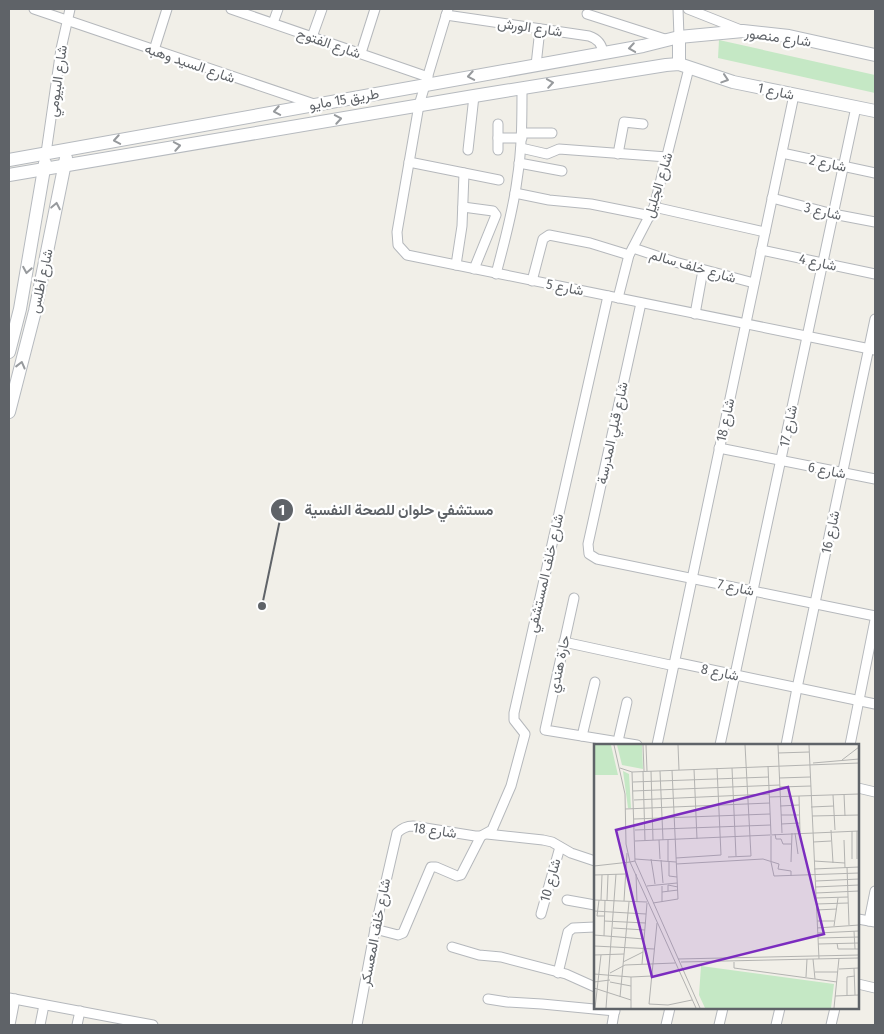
<svg xmlns="http://www.w3.org/2000/svg" width="884" height="1034" viewBox="0 0 884 1034" font-family="'Fira Sans Condensed',Vazirmatn,sans-serif">
<rect width="100%" height="100%" fill="#f1efe8"/>
<path fill="#c5e8c5" d="M719,40L875,75V93L718,58Z"/>
<g fill="none" stroke-linecap="round" stroke-linejoin="round">
<g stroke="#b5b8bc" stroke-width="11">
<g id="street">
<path d="M34,9L314,104"/>
<path d="M231,9L428,77"/>
<path d="M448,9L419,105L397,232L398,245L407,255L875,350"/>
<path d="M678,9L679,37"/>
<path d="M688,9L741,30"/>
<path d="M587,14L668,40"/>
<path d="M446,15L589,36C598,39 602,44 603,53"/>
<path d="M273,23L278,9"/>
<path d="M312,37L322,9"/>
<path d="M154,50L167,9"/>
<path d="M361,53L375,9"/>
<path d="M536,65L540,29"/>
<path d="M498,124V150"/>
<path d="M522,133H552"/>
<path d="M498,138H522"/>
<path d="M521,148L547,154L559,149L667,157"/>
<path d="M468,150L474,96"/>
<path d="M46,153L61,49L70,9"/>
<path d="M782,153L875,173"/>
<path d="M618,154L624,122L643,124"/>
<path d="M409,162L499,180"/>
<path d="M519,163L562,171"/>
<path d="M515,193L549,200L591,204L651,216"/>
<path d="M772,198L833,214L875,222"/>
<path d="M463,207L493,211L496,215L474,269"/>
<path d="M654,207L765,232"/>
<path d="M633,248L675,262L754,283"/>
<path d="M761,250L875,274"/>
<path d="M456,265L462,226L464,173"/>
<path d="M496,274C504,243 513,212 517,180C522,149 522,119 522,88"/>
<path d="M532,281L543,239L549,235L590,243L629,255"/>
<path d="M618,298L629,255L654,207L689,68"/>
<path d="M641,303L588,544L589,554L597,559L875,616"/>
<path d="M695,314L703,270"/>
<path d="M719,448L875,479"/>
<path d="M574,598L545,730L637,745"/>
<path d="M564,642L670,665L679,663L875,704"/>
<path d="M582,736L595,682"/>
<path d="M618,741L627,702"/>
<path d="M657,745L794,95"/>
<path d="M720,745L856,107"/>
<path d="M786,745L797,688L875,319"/>
<path d="M850,745L875,620"/>
<path d="M858,788L875,792"/>
<path d="M487,834L543,840L552,842L571,853L595,861"/>
<path d="M567,900L595,905"/>
<path d="M541,914L560,847"/>
<path d="M858,919L875,922"/>
<path d="M869,921L875,891"/>
<path d="M375,929L398,935L403,933L431,867H436L457,876L461,875L481,836"/>
<path d="M452,947L479,955L501,957L566,974L595,987"/>
<path d="M558,973L568,932L573,928L595,927"/>
<path d="M858,984L875,988"/>
<path d="M9,998L153,1025"/>
<path d="M488,999L507,1002L542,1004L615,1011"/>
<path d="M10,1025L15,999"/>
<path d="M40,1025L44,1005"/>
<path d="M77,1025L80,1011"/>
<path d="M357,1025L375,929L397,833C402,828 406,826 413,826L475,836H481L492,830L511,786L525,734L514,720V713L608,296"/>
<path d="M612,1025L615,1008"/>
<path d="M666,1025L670,1008"/>
<path d="M719,1025L723,1008"/>
<path d="M776,1025L780,1008"/>
<path d="M831,1025L835,1008"/>
</g>
</g>
<g stroke="#b6babf" stroke-width="14">
<g id="secondary">
<path d="M679,37V64"/>
<path d="M9,160L643,46L679,37L743,31L789,36L875,55"/>
<path d="M9,175L474,96L666,65L679,64L733,82L875,111"/>
<path d="M9,352L20,309L45,163"/>
<path d="M9,412L35,311L66,158"/>
</g>
</g>
<use href="#street" stroke="#fff" stroke-width="9"/>
<use href="#secondary" stroke="#fff" stroke-width="12"/>
</g>
<defs><path id="oneway-chevron" d="M-2-3.5L2.5 0L-2 3.5" fill="none" stroke-width="1.6" stroke-linecap="round" stroke-linejoin="round" transform="scale(1.25)"/></defs>
<g stroke="#979a9d">
<use href="#oneway-chevron" transform="translate(632 48) rotate(171)"/>
<use href="#oneway-chevron" transform="translate(471 76) rotate(170)"/>
<use href="#oneway-chevron" transform="translate(725 79) rotate(18)"/>
<use href="#oneway-chevron" transform="translate(550 83) rotate(-9)"/>
<use href="#oneway-chevron" transform="translate(277 111) rotate(170)"/>
<use href="#oneway-chevron" transform="translate(338 119) rotate(-10)"/>
<use href="#oneway-chevron" transform="translate(117 140) rotate(170)"/>
<use href="#oneway-chevron" transform="translate(177 146) rotate(-10)"/>
<use href="#oneway-chevron" transform="translate(56 206) rotate(-79)"/>
<use href="#oneway-chevron" transform="translate(27 270) rotate(100)"/>
<use href="#oneway-chevron" transform="translate(21 365) rotate(-76)"/>
</g>
<g text-anchor="middle" stroke-width="4.5" stroke-linejoin="round" paint-order="stroke">
<g font-size="14" fill="#5f6368" stroke="#fff">
<text transform="translate(530 27) rotate(8)" y="5">شارع الورش</text>
<text transform="translate(778 37) rotate(8)" y="5">شارع منصور</text>
<text transform="translate(329 43) rotate(19)" y="5">شارع الفتوح</text>
<text transform="translate(190 63) rotate(19)" y="5">شارع السيد وهبه</text>
<text transform="translate(57 81) rotate(-82)" y="5">شارع البيومي</text>
<text transform="translate(776 91) rotate(12)" y="5">شارع 1</text>
<text transform="translate(344 99) rotate(-10)" y="5">طريق 15 مايو</text>
<text transform="translate(828 163) rotate(12)" y="5">شارع 2</text>
<text transform="translate(658 185) rotate(-73)" y="5">شارع الجليل</text>
<text transform="translate(823 211) rotate(13)" y="5">شارع 3</text>
<text transform="translate(818 262) rotate(12)" y="5">شارع 4</text>
<text transform="translate(693 266) rotate(16)" y="5">شارع خلف سالم</text>
<text transform="translate(41 281) rotate(-78)" y="5">شارع أطلس</text>
<text transform="translate(565 287) rotate(11)" y="5">شارع 5</text>
<text transform="translate(725 420) rotate(-78)" y="5">شارع 18</text>
<text transform="translate(788 426) rotate(-78)" y="5">شارع 17</text>
<text transform="translate(612 433) rotate(-78)" y="5">شارع قبلي المدرسة</text>
<text transform="translate(827 470) rotate(11)" y="5">شارع 6</text>
<text transform="translate(830 532) rotate(-78)" y="5">شارع 16</text>
<text transform="translate(545 573) rotate(-77)" y="5">شارع خلف المستشفي</text>
<text transform="translate(736 587) rotate(12)" y="5">شارع 7</text>
<text transform="translate(559 664) rotate(-78)" y="5">حارة هندي</text>
<text transform="translate(720 672) rotate(12)" y="5">شارع 8</text>
<text transform="translate(435 830) rotate(8)" y="5">شارع 18</text>
<text transform="translate(550 880) rotate(-74)" y="5">شارع 10</text>
<text transform="translate(375 932) rotate(-79)" y="5">شارع خلف المعسكر</text>
</g>
</g>
<g transform="translate(594 744)">
<rect width="265" height="265" fill="#f1efe8"/>
<path d="M0,1H17L24,31H0ZM23,1H48L49,25L28,21ZM29,27L35,30L37,64H34ZM107,222L240,240L237,264H111L105,251Z" fill="#c5e8c5"/>
<path fill="none" stroke="#b3b3b1" stroke-width="1" d="M49,1L50,27M52,1L53,27M84,1L85,26M184,1L188,89M215,1L225,215M184,9L215,8M248,16L265,3M219,19L265,15M174,22L177,90M26,24L38,28L265,19M138,24L142,112M100,25L103,95M49,27L51,97M57,27L59,96M66,27L69,96M38,28L41,117M185,34L216,33M39,38L175,33M186,43L217,42M39,47L186,41M250,50L251,72M239,51L241,86M205,52L206,88M175,53L265,50M40,56L175,50M186,62L205,61M217,63L240,62M31,65L176,59M187,71H205M218,72L265,71M40,75L176,70M187,80L206,79M41,86L177,81M237,86L239,119M263,87V115M201,89L204,110M181,90L182,95H187L189,100H197M65,96L66,115M250,96L251,124M41,97L265,87M219,98L237,97M134,113L157,112L151,1M82,114L127,111L123,24M41,115L82,118M57,115L61,140M258,115V87M67,116L69,139M74,117V96M177,117V92M220,117L251,119M75,118V132L83,133M177,118L180,132L265,129M197,118L198,89M82,120L169,115L185,120L184,125L197,127V132M0,122L36,118L32,100L31,50L20,1M253,123L255,181M220,125L265,123M42,130L43,158M0,131L31,130M222,137L265,135M53,142L83,139M68,142V158M221,143L265,141M74,147V141L84,143M68,148L84,146M222,149L265,147M222,154L254,153M0,156L53,158M5,156L3,172H10M7,156L8,131M13,156L14,131M30,157L33,109M59,159L84,155L78,26M222,160L254,159M222,166L243,165M0,167L52,170M10,177L52,179M223,177H240M63,179L55,260L74,261L98,256M240,182L244,154M19,184L51,186M223,184L265,181M260,187L261,205M224,189L265,187M0,191L50,195M10,192L11,156M224,194L265,193M243,199L244,205H265M224,200L265,199M0,202L60,205M0,211L30,210M84,215L265,211M219,215L221,235M29,218L49,208M87,218L265,214M140,218V224L243,238M48,220L53,159M260,224L261,251M245,225L265,224M221,228H244M16,229L31,221L81,219M0,230L37,233L58,232M212,233L213,215M0,238L16,236M16,238L37,242M0,244L37,256M253,251V233L261,232M241,252L265,251M26,253L35,158M1,264L7,211M12,264L22,130M37,264V233M102,264L36,118L41,117L106,264M240,264L245,214"/>
<path fill="#7b2cbf" fill-opacity="0.15" stroke="#7b2cbf" stroke-width="2.5" d="M194,43L230,190L58,233L22,86Z"/>
<rect width="265" height="265" fill="none" stroke="#5f6368" stroke-width="2.5"/>
</g>
<path fill="none" stroke="#5f6368" stroke-width="2" d="M262 606L282 510"/>
<g fill="#5f6368" stroke="#fff" stroke-width="2">
<circle cx="262" cy="606" r="5"/>
<circle cx="282" cy="510" r="12"/>
</g>
<g font-size="15" text-anchor="middle" font-weight="bold" fill="#fff">
<text x="282" y="515">1</text>
</g>
<g font-size="15" text-anchor="middle" font-weight="bold" fill="#5f6368" stroke="#fff" stroke-width="4.5" stroke-linejoin="round" paint-order="stroke">
<text x="399" y="515">مستشفي حلوان للصحة النفسية</text>
</g>
<rect width="884" height="1034" fill="none" stroke="#5f6368" stroke-width="20"/>
</svg>
